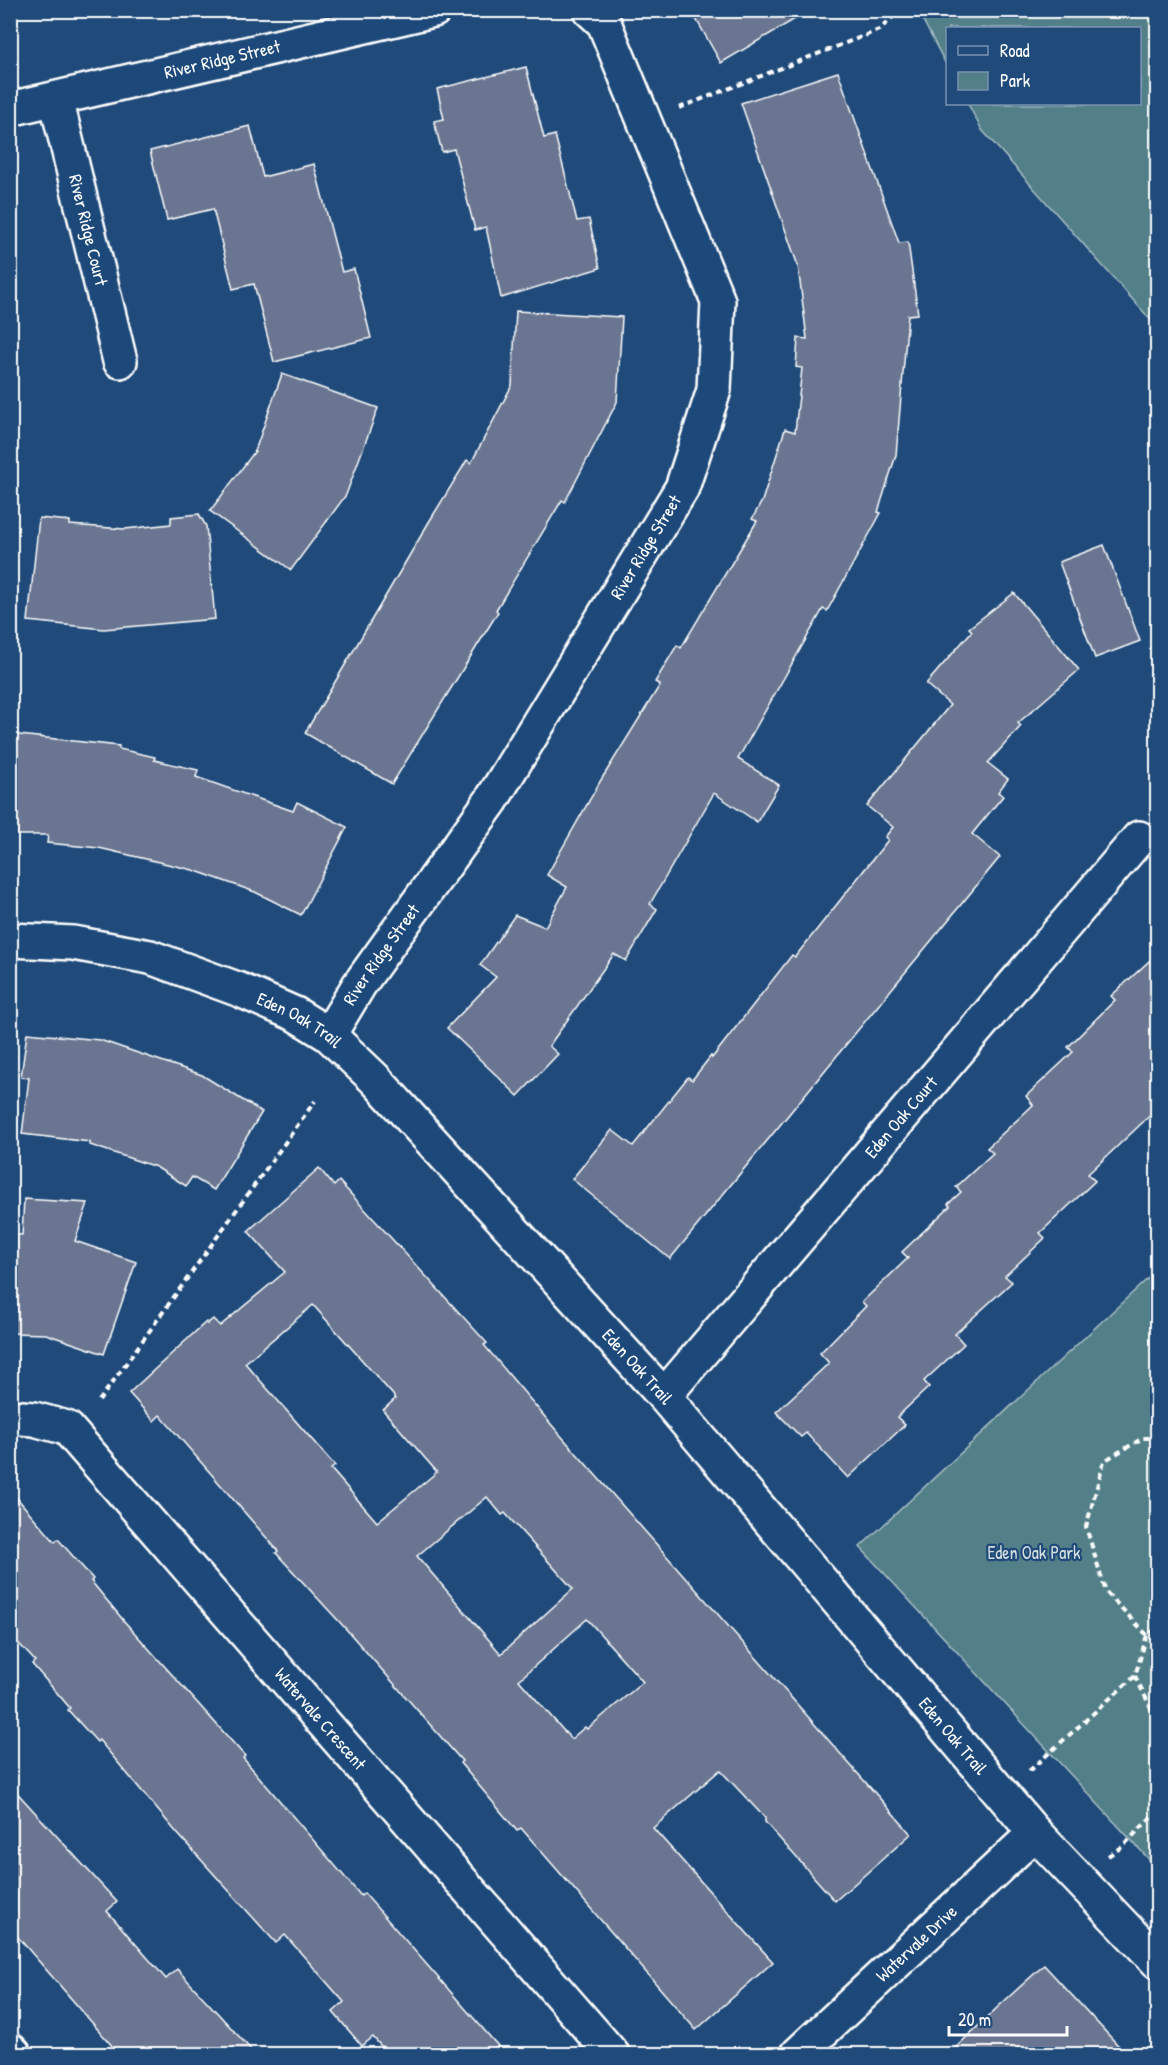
<svg xmlns="http://www.w3.org/2000/svg" width="1168" height="2065" viewBox="0 0 1168 2065" font-family="'Patrick Hand',sans-serif">
<rect width="100%" height="100%" fill="#1f4a7a"/>
<filter id="ink" filterUnits="userSpaceOnUse"><feTurbulence type="fractalNoise" baseFrequency=".0167" numOctaves="2"/><feDisplacementMap in="SourceGraphic" scale="12" xChannelSelector="R" yChannelSelector="G"/><feConvolveMatrix kernelMatrix="1 2 1 2 8 2 1 2 1" color-interpolation-filters="sRGB"/></filter>
<g filter="url(#ink)">
<g fill="#527f88" stroke="#a8bfc4" stroke-width="1.5">
<path d="M918,11H1157V327L982,130L968,104H1140V28H948L947,66Z"/>
<path d="M1157,1270V1868L860,1547Z"/>
</g>
<g fill="#6b7691" stroke="#fff" stroke-width="1.5" fill-rule="evenodd">
<path d="M691,10H810L721,63Z"/>
<path d="M526,67L544,138L555,135L577,221L589,219L600,268L501,298L486,227L475,230L454,149L442,152L434,121L444,119L437,89Z"/>
<path d="M838,72L899,243L908,242L918,314L908,315L896,455L878,512L881,513L827,611L823,609L738,759L779,785L757,822L714,793L650,904L657,909L626,961L614,954L549,1046L558,1054L518,1096L447,1028L496,977L480,965L515,915L545,927L567,887L547,875L601,780L660,685L655,682L677,645L681,648L757,521L752,519L762,501L785,429L795,432L802,368L796,367L798,338L807,339L798,266L741,103Z"/>
<path d="M250,126L263,177L314,164L342,272L354,269L371,338L274,362L254,284L233,289L213,209L167,220L150,151Z"/>
<path d="M516,311L622,317L617,402L565,502L562,500L496,610L498,612L392,784L305,733L429,522L467,460L471,463L512,385Z"/>
<path d="M282,374L378,408L346,495L291,570L210,511L255,451Z"/>
<path d="M199,514L206,526L215,619L104,629L28,621L39,518L70,521V525L125,529L171,524V517Z"/>
<path d="M1104,545L1140,641L1095,658L1059,562Z"/>
<path d="M1014,593L1079,670L1018,723L1021,726L988,763L1008,779L998,792L1003,796L972,834L1000,857L670,1259L572,1179L612,1130L633,1146L688,1077L692,1080L711,1056L712,1058L792,955L795,957L888,840L885,837L893,827L867,806L950,705L926,684L972,631L969,628Z"/>
<path d="M10,734L119,746V749L155,757L154,760L198,770L196,777L293,811L297,802L347,827L301,915L255,892L193,870L99,848L47,843L48,835H10Z"/>
<path d="M1158,953V1108L1088,1174L1095,1181L1040,1233L1045,1238L1005,1276L1012,1282L955,1334L964,1344L924,1381L929,1387L897,1417L905,1425L848,1478L806,1433L801,1437L776,1412L829,1363L820,1353L866,1306L862,1302L908,1258L902,1252L950,1206L948,1204L961,1192L956,1187L993,1153L987,1148L1033,1105L1026,1096L1073,1052L1068,1047L1115,1000L1111,996Z"/>
<path d="M27,1033L100,1040L202,1075L262,1112L214,1190L192,1177L186,1186L156,1167L90,1145V1142L22,1134L29,1078L21,1077Z"/>
<path d="M319,1168L334,1186L339,1181L487,1343L484,1345L556,1430L911,1834L835,1901L765,1822V1818L720,1770L653,1828L773,1962L696,2030L521,1828L517,1831L460,1763L462,1761L346,1629L276,1553L278,1551L160,1415L154,1421L129,1393L206,1322L207,1324L213,1319L220,1326L285,1272L248,1231ZM313,1305L393,1395L395,1399L383,1410L437,1472L377,1522L331,1469L335,1466L245,1363ZM487,1497L502,1515L505,1513L573,1589L501,1654L417,1556ZM587,1619L643,1682L587,1729L585,1727L571,1739L519,1680Z"/>
<path d="M24,1199L88,1203L75,1241L136,1262L104,1354L46,1334L10,1333V1234L22,1235Z"/>
<path d="M10,1490L55,1542L58,1539L93,1579L91,1581L124,1621L245,1756L243,1758L361,1896L364,1893L506,2055H389L373,2037L362,2046L333,2012L344,2002L285,1935L276,1943L177,1833L99,1740L97,1742L68,1710L70,1708L32,1664L35,1661L10,1634Z"/>
<path d="M10,1785L117,1902L107,1911L166,1979L177,1969L256,2055H120L10,1928Z"/>
<path d="M1044,1965L1127,2055H948L1000,2005Z"/>
</g>
<g fill="none" stroke-linecap="round" stroke-linejoin="round">
<g stroke="#fff" stroke-width="38">
<g id="minor">
<path id="s1" d="M56,99L120,361"/>
<path id="s2" d="M10,109L434,10"/>
<path id="s3" d="M10,940L73,943L150,957L240,990L295,1014L329,1035L375,1079L664,1396L1035,1833L1158,1962"/>
<path id="s4" d="M329,1035L359,985L491,801L682,488L714,390L718,301L604,23L590,10"/>
<path id="s5" d="M664,1396L1139,838"/>
<path id="s6" d="M10,1417L34,1419L67,1428L612,2054"/>
<path d="M10,2050L14,2054"/>
<path id="s7" d="M798,2054L1035,1833"/>
</g>
</g>
<g stroke="#fff" stroke-width="4" stroke-dasharray="6 4.5" stroke-linecap="butt">
<path d="M679,108L879,30L900,10"/>
<path d="M99,1401L315,1101"/>
<path d="M1147,1635L1106,1592L1086,1527L1104,1461L1143,1438H1158"/>
<path d="M1135,1676L1158,1722"/>
<path d="M1029,1771L1135,1676L1147,1635L1158,1628"/>
<path d="M1108,1856L1122,1847L1158,1810"/>
</g>
<use href="#minor" stroke="#1f4a7a" stroke-width="33"/>
</g>
</g>
<g text-anchor="middle" stroke-width="4.5" stroke-linejoin="round" paint-order="stroke">
<g font-size="18" fill="#fff" stroke="#1f4a7a">
<text dy="6" stroke="none"><textPath href="#s2" startOffset="218">River Ridge Street</textPath></text>
<text dy="6" stroke="none"><textPath href="#s1" startOffset="135">River Ridge Court</textPath></text>
<text dy="6" stroke="none"><textPath href="#s4" startOffset="582">River Ridge Street</textPath></text>
<text dy="6" stroke="none"><textPath href="#s4" startOffset="96">River Ridge Street</textPath></text>
<text dy="6" stroke="none"><textPath href="#s3" startOffset="304">Eden Oak Trail</textPath></text>
<text dy="6" stroke="none"><textPath href="#s5" startOffset="366">Eden Oak Court</textPath></text>
<text dy="6" stroke="none"><textPath href="#s3" startOffset="790">Eden Oak Trail</textPath></text>
<text dy="6" stroke="none"><textPath href="#s6" startOffset="444">Watervale Crescent</textPath></text>
<text dy="6" stroke="none"><textPath href="#s3" startOffset="1276">Eden Oak Trail</textPath></text>
<text dy="6" stroke="none"><textPath href="#s7" startOffset="162">Watervale Drive</textPath></text>
</g>
<g font-size="18" fill="#d4dfe1" stroke="#1f4a7a">
<text x="1034" y="1559">Eden Oak Park</text>
</g>
</g>
<rect width="1168" height="2065" fill="none" stroke="#1f4a7a" stroke-width="36"/>
<rect x="18" y="18" width="1132" height="2029" fill="none" stroke="#fff" stroke-width="2" filter="url(#ink)"/>
<rect x="946" y="27" width="195" height="78" fill="#1f4a7a" stroke="#7992af" stroke-width="1.5"/>
<rect x="958" y="46" width="30" height="9" fill="#1f4a7a" stroke="#7992af" stroke-width="1.5"/>
<text x="1000" y="57" font-size="18" fill="#ffffff">Road</text>
<rect x="958" y="72" width="30" height="18" fill="#527f88" stroke="#7992af" stroke-width="1.5"/>
<text x="1000" y="87" font-size="18" fill="#ffffff">Park</text>
<path d="M949 2026v9h118v-9" fill="none" stroke="#ffffff" stroke-width="3"/>
<text x="958" y="2026" font-size="18" fill="#ffffff" stroke="#1f4a7a" stroke-width="4.5" paint-order="stroke">20 m</text>
</svg>
